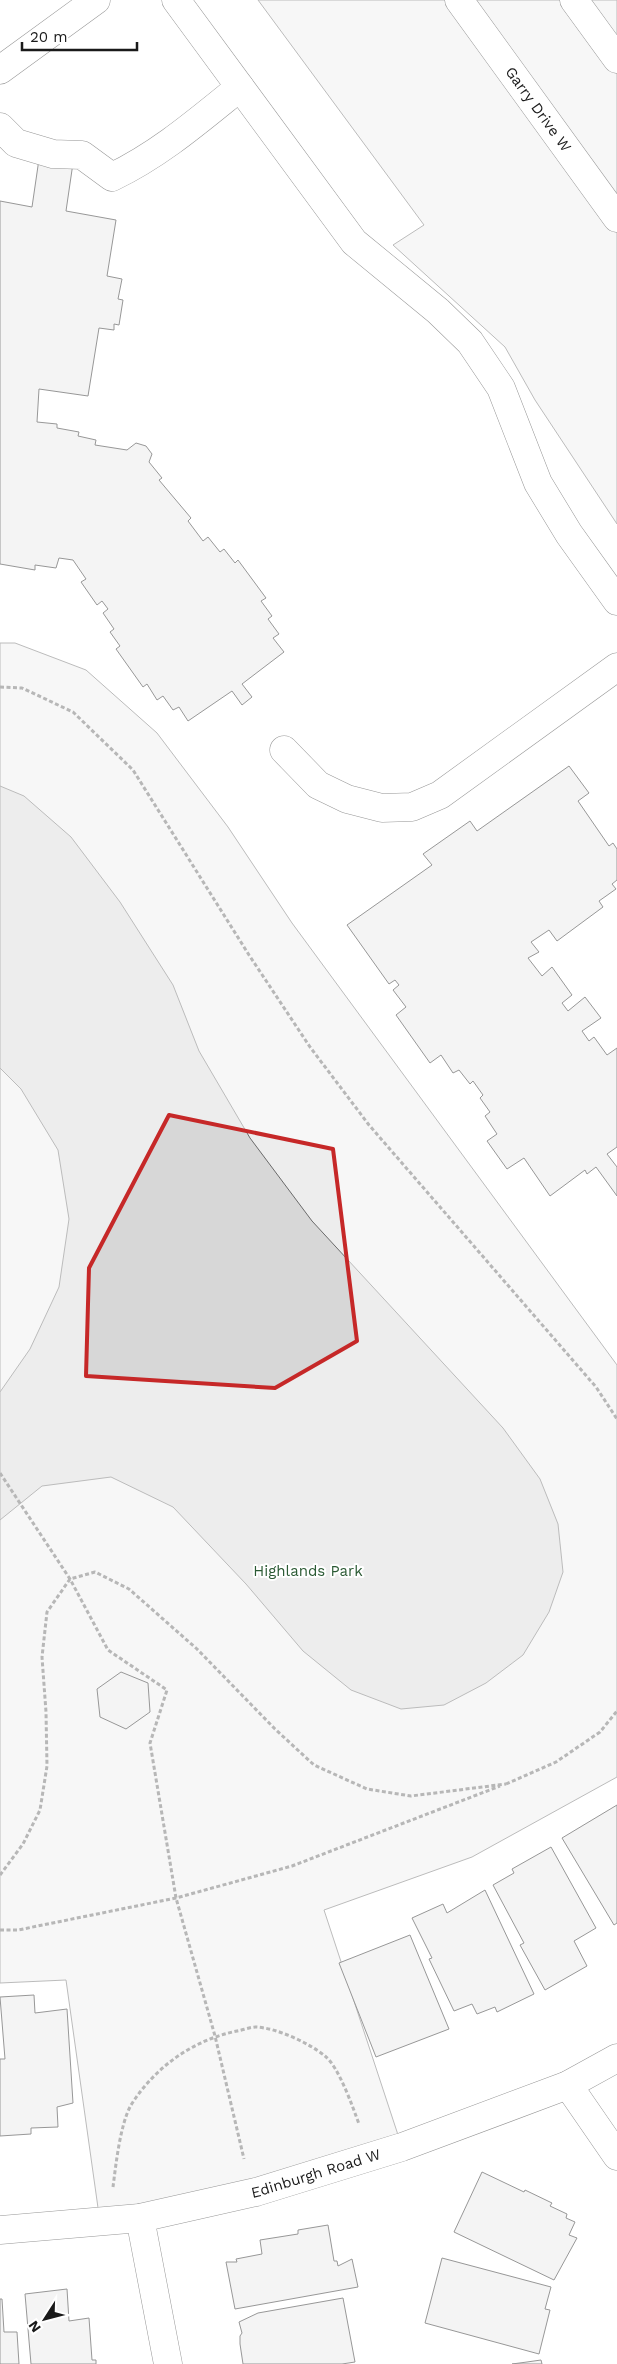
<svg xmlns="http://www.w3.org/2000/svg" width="617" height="2364" viewBox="0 0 617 2364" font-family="'Work Sans',sans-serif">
<rect width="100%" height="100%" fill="#fff"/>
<g fill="#ededed" stroke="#6a6a6a">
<path d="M258,0H617V524L535,400L505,347L393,245L424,225Z"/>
<path d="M0,643H15L86,670L157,733L228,827L292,923L617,1365V1777L472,1857L324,1910L402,2147L100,2222L66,1980L0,1983Z"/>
</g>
<path fill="#d7d7d7" stroke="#6a6a6a" d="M0,786L24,796L71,837L120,902L173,985L199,1051L250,1138L312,1221L503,1428L540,1479L558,1524L563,1572L549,1612L523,1655L486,1683L444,1705L401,1709L351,1690L303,1651L246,1584L173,1507L111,1477L42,1486L0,1520V1392L30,1349L59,1287L69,1219L58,1150L21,1089L0,1068Z"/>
<g fill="#e6e6e6" stroke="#1a1a1a">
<path d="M39,159L73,163L66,211L116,220L107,276L122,279L118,299L123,300L119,325L114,324V330L99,328L88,396L39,389L37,422L57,424V428L79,432L78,436L96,440L95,445L127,450L136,443L146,446L152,454L149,462L162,478L159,480L191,518L188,521L203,541L208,537L220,552L224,549L235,563L238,560L266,598L261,601L272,616L268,619L279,634L273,638L284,652L242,684L252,697L242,705L232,691L188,721L179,707L173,710L163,696L157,700L147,684L143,687L116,649L120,646L110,632L114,629L103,613L108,609L102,601L97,605L81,582L86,579L73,560L59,558L56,568L35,565V570L0,564V201L32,207Z"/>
<path d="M569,766L589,793L578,801L609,846L613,843L617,849V880L612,884L616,889L599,901L603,907L557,941L549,930L531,942L539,952L528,958L542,976L552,967L572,995L562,1003L568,1011L585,997L601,1018L582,1031L589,1041L594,1037L607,1055L617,1048V1147L607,1154L617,1167V1196L596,1167L587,1174L585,1170L550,1196L524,1158L507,1169L487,1141L497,1134L485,1116L490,1112L480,1098L483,1095L473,1081L470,1084L459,1070L453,1073L441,1055L430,1063L396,1015L406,1007L393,990L399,985L395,980L389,984L347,925L432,865L423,854L470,821L477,831Z"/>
<path d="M121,1672L148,1683L150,1712L126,1729L100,1717L97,1689Z"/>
<path d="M617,1805V1923L614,1925L562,1838Z"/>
<path d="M551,1847L596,1928L574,1941L587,1966L545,1990L520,1945L524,1943L493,1885L514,1873L512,1869Z"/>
<path d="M485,1890L534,1994L497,2012L495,2007L477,2014L472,2004L454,2011L429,1959L432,1958L412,1918L443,1904L447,1913Z"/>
<path d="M410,1935L449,2029L376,2057L339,1963Z"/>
<path d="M34,1995L35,2013L67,2009L73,2103L57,2107L58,2127L31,2128V2134L0,2136V2059H5L0,1997Z"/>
<path d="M482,2172L524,2192L525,2190L552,2203L550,2206L567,2214L566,2218L575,2222L569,2235L577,2238L554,2280L454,2232Z"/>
<path d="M328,2225L334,2261H337L338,2266L352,2259L358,2287L235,2309L226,2262H237L236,2259L262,2254L260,2240L298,2234V2230Z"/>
<path d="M442,2258L551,2287L545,2309L550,2310L539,2354L425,2323Z"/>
<path d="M67,2289L69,2321L89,2318L92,2360H96V2364H31L25,2294Z"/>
<path d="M343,2298L355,2362L342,2364H243L240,2344V2336L242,2333L239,2322L258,2313Z"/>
<path d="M0,2299H2L4,2332H17L19,2364H0Z"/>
<path d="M541,2360L542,2364H512L527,2362Z"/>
</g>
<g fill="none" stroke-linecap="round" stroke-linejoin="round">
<g stroke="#1a1a1a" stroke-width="29">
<g id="minor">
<path d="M176,0L354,242L438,311L470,342L501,388L538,483L569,534L617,601"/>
<path d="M0,70L96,0"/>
<path d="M0,127L16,143L53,154L82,155L112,177C160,154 199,120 240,87"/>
<path d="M284,750L318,785L347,799L382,808L412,807L440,795L617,667"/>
<path d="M568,2085L617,2156"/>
<path d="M140,2218L168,2364"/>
<path id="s1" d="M0,2230L140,2218L256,2192L402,2147L568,2085L617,2058"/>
</g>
</g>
<g stroke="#1a1a1a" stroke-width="29">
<g id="major">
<path id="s2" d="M459,0L617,218"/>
<path d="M574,0L617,59"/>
</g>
</g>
<g stroke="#5f5f5f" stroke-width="3" stroke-dasharray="4 2.5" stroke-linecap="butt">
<path d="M0,687L22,688L73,712L133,770L249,955L310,1047L369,1125L596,1387L617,1419"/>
<path d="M0,1473L70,1579L108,1650L167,1690L150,1743L176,1898L215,2036L244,2159"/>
<path d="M506,1784L556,1762L600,1732L617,1711"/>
<path d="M0,1875L23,1844L40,1810L47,1766L46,1712L42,1657L47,1612L70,1579L95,1572L129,1589L197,1649L275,1729L314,1765L367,1789L411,1796L506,1784"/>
<path d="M0,1930H18L176,1898L292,1866L500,1786"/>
<path d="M113,2187C116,2164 120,2125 131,2105C155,2067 193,2040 237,2031C243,2030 250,2027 256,2027C277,2028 309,2043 325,2056C339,2067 353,2108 359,2124"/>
</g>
<use href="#minor" stroke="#fff" stroke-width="28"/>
<use href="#major" stroke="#fff" stroke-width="28"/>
</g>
<path d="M0 0H617V2364H0ZM169,1115L333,1149L357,1341L275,1388L86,1376L89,1268Z" fill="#fff" fill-opacity=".55" fill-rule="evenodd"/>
<path fill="none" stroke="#c62828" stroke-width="4" stroke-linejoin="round" d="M169,1115L333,1149L357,1341L275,1388L86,1376L89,1268Z"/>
<g text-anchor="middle" stroke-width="4" stroke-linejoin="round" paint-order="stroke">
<g font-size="15" fill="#1a1a1a" stroke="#fff">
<text dy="5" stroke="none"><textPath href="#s2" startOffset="135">Garry Drive W</textPath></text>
<text dy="5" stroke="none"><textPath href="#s1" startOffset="322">Edinburgh Road W</textPath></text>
</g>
<g font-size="15" fill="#2b5a34" stroke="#fff">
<text x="308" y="1576">Highlands Park</text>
</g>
</g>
<g transform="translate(45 2319) rotate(234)" stroke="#ffffff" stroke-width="4" paint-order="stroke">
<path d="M0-4L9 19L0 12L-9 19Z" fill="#1a1a1a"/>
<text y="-8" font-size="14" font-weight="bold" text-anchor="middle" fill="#1a1a1a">N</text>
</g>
<path d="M22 42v8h115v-8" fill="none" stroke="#1a1a1a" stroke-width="2.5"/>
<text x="30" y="42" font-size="15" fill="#1a1a1a" stroke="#ffffff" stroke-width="4" paint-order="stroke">20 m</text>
</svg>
